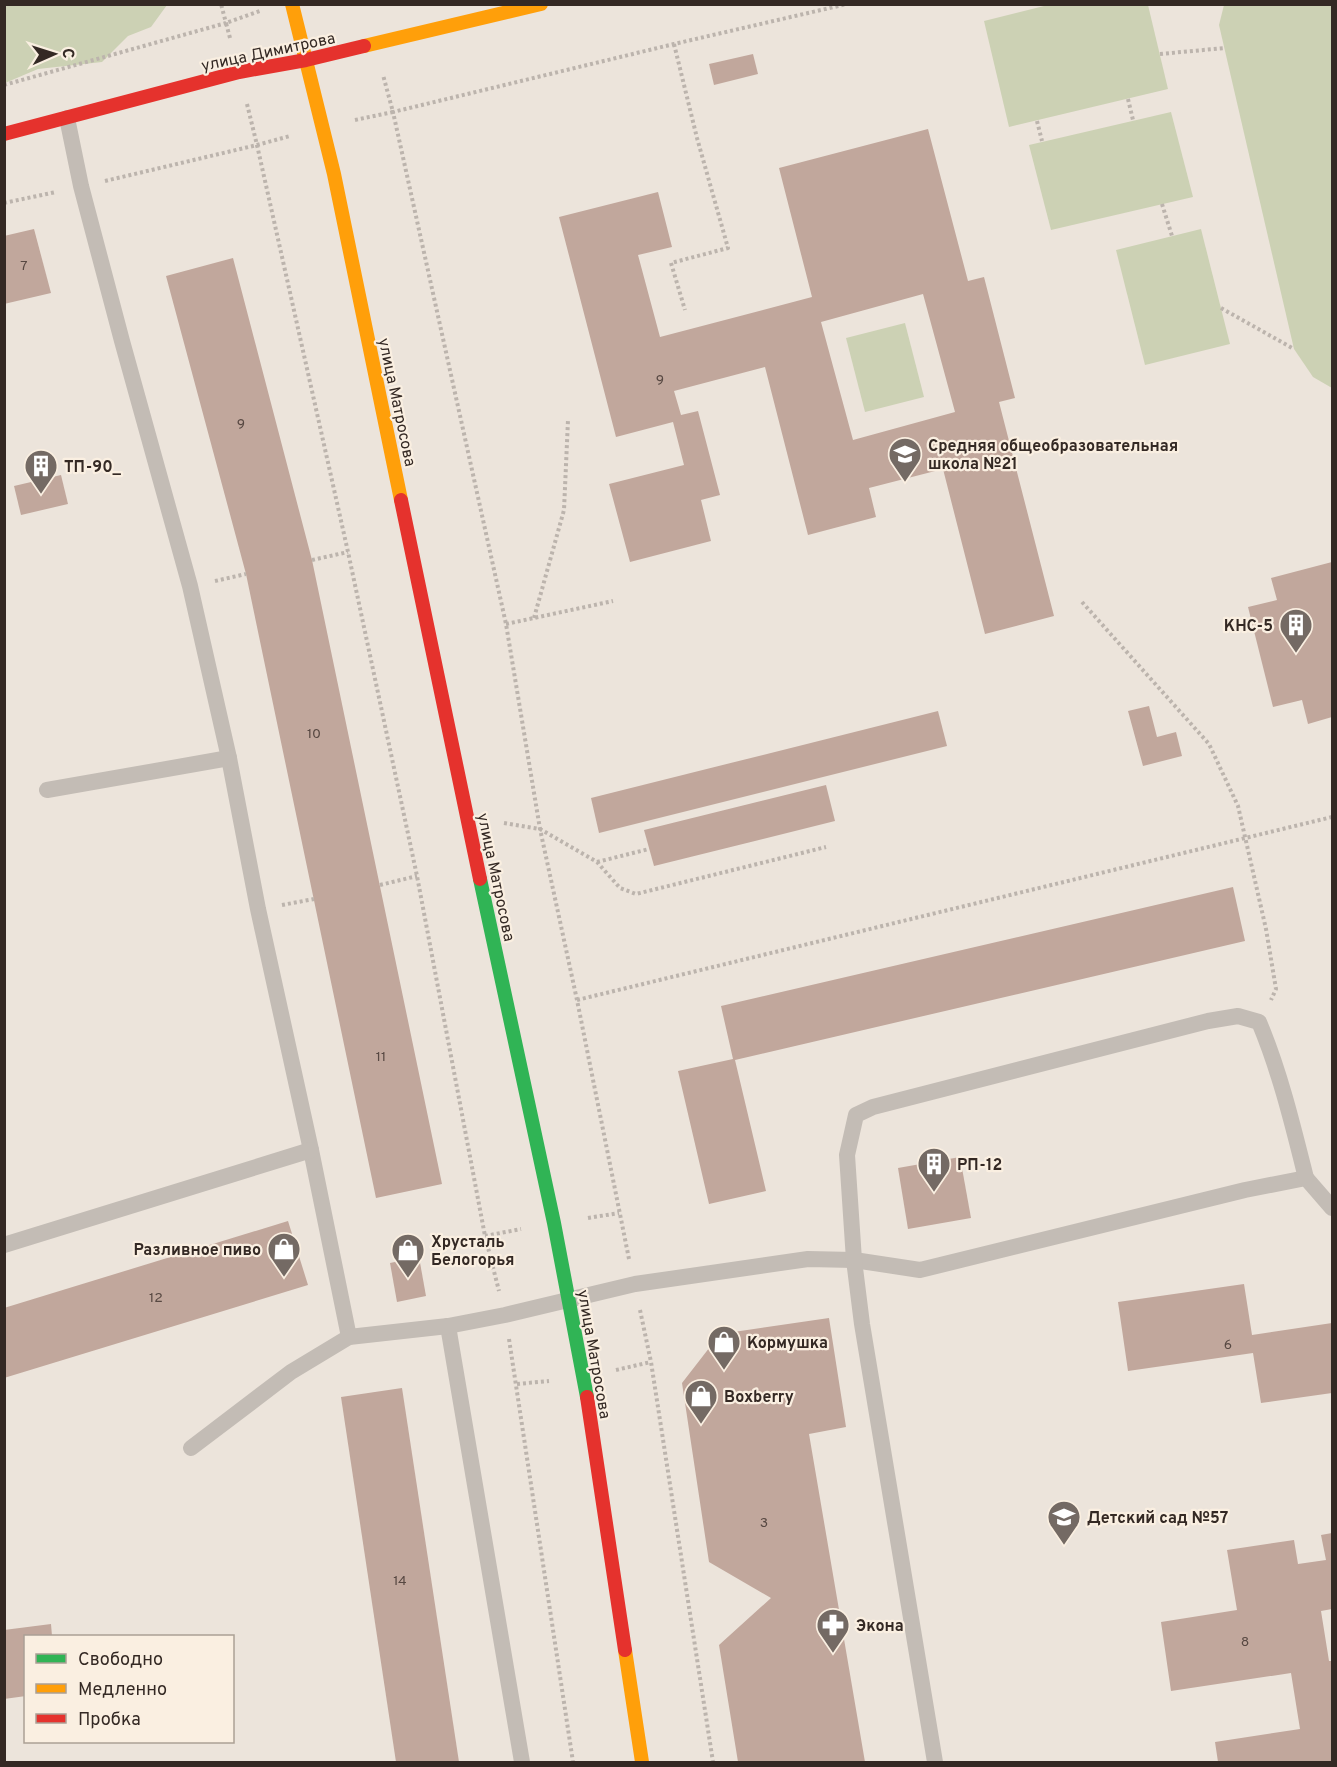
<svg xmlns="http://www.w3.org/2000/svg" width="1337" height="1767" viewBox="0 0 1337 1767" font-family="Overpass,sans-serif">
<rect width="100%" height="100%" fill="#ece4db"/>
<g fill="#ccd1b4">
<path d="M5,4H167V5L151,27L128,36L102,62L38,69L5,83Z"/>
<path d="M1052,4L1148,5L1168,89L1009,127L984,21Z"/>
<path d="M1224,5H1332V388L1313,377L1294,349L1219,25Z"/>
<path d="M1171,112L1193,197L1051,230L1029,145Z"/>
<path d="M1201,229L1230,344L1145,365L1116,250Z"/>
<path d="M905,323L924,397L865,412L846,338Z"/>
</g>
<g fill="#c1a79c" fill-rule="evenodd">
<path d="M753,54L758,74L714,85L709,64Z"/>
<path d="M928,129L968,281L984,277L1015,398L999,402L1054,616L985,634L943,469L869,488L876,517L808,535L765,367L674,391L681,415L698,411L720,495L701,500L711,541L630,562L609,484L684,465L673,422L616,437L559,217L658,192L672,247L638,255L660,337L812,297L779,168ZM923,294L955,412L853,440L821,322Z"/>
<path d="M34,229L51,293L4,304V236Z"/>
<path d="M233,258L312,560L442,1184L376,1198L246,574L166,276Z"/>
<path d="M61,475L68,504L21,515L14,486Z"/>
<path d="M1332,562V717L1308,724L1302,700L1273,707L1248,607L1277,600L1271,578Z"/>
<path d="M1149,706L1157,737L1176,732L1182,756L1143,766L1128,711Z"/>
<path d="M938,711L947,746L599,833L591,798Z"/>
<path d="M826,785L835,821L654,866L644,830Z"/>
<path d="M1233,887L1245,941L735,1060L766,1191L709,1204L678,1071L733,1059L721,1006Z"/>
<path d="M960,1157L971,1218L908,1229L898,1168Z"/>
<path d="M288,1221L308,1285L4,1378V1308Z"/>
<path d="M419,1257L426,1296L397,1302L390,1263Z"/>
<path d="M1244,1284L1252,1335L1332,1323V1393L1261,1403L1253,1353L1128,1371L1118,1302Z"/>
<path d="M829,1318L846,1427L809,1434L865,1762H738L719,1645L771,1598L709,1562L682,1383L720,1334Z"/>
<path d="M402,1388L459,1762H396L341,1397Z"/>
<path d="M1332,1533V1609L1321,1611L1329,1661H1332V1762H1218L1215,1742L1300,1729L1291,1673L1171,1691L1161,1622L1237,1610L1227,1550L1294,1540L1298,1564L1326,1560L1321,1535Z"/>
<path d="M51,1624L52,1636H26V1696L4,1699V1630Z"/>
</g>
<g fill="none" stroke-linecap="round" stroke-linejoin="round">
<g stroke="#bcb4ad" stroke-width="4" stroke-dasharray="3 3" stroke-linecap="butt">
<path d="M230,38L226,23L260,11"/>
<path d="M674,44L697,138L728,248L671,263L685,310"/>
<path d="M1160,54L1225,48"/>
<path d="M4,85L226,23L221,4"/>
<path d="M1128,99L1133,120"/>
<path d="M247,104L257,145L290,136"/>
<path d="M355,120L393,112L383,75"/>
<path d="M1037,121L1042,141"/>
<path d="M105,181L257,145L348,552L417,876L485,1236L499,1291"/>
<path d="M4,203L56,192"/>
<path d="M1162,204L1172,236"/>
<path d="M1221,308L1294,349"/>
<path d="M312,560L348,552"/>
<path d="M215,581L246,574"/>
<path d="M1082,602L1209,744L1238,806L1266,929L1276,989L1271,1000"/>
<path d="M534,618L564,510L568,420"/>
<path d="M506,624L613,601"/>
<path d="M504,823L540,829L597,862L620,888L636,894L826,847"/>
<path d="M597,862L649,849"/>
<path d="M380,885L417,876"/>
<path d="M282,905L314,899"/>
<path d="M577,1000L1332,817"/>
<path d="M588,1218L619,1213"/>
<path d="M485,1236L521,1229"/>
<path d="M629,1259L577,1000L540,829L506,624L393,112L674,44L847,4"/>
<path d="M640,1310L651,1362L713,1762"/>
<path d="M509,1339L573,1762"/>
<path d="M616,1370L651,1362"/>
<path d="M517,1384L549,1381"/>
</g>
<g stroke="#c3bcb5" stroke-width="16">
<path d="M67,118L81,186L122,341L190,586L229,758L258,909L311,1150L349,1337"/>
<path d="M47,790L229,758"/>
<path d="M4,1245L311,1150"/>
<path d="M448,1326L522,1762"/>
<path d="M191,1448L291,1372L349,1337L448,1326L505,1315L635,1284L808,1259L854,1260L920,1270L1245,1190L1306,1178L1332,1208"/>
<path d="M935,1762L862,1324L854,1260L847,1155L856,1115L873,1107L1208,1021L1238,1016L1259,1022C1280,1072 1293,1126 1306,1178"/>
</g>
<path stroke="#30b455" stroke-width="14" d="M480,879L554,1223L587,1397"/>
<g stroke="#ff9f0a" stroke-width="14">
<path d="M292,4L334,174L401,500"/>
<path d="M364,46L541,4"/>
<path d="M625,1650L642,1762"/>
</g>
<g stroke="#e5322d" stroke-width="14">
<path d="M4,134L239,72L306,60L364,46"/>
<path d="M401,500L480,879"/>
<path d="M587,1397L625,1650"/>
</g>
</g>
<defs>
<g id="school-pin" transform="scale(1.725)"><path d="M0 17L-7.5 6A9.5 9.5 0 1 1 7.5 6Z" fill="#746a64" stroke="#faefe1"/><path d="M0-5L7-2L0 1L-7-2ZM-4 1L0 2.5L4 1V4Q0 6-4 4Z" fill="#fff"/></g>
<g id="building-pin" transform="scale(1.725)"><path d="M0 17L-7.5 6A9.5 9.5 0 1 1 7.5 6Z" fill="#746a64" stroke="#faefe1"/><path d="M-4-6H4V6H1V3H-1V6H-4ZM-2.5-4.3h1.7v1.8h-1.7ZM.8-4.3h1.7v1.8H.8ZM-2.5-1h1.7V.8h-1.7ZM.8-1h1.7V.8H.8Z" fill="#fff"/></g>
<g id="shop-pin" transform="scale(1.725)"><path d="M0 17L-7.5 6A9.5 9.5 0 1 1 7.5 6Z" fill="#746a64" stroke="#faefe1"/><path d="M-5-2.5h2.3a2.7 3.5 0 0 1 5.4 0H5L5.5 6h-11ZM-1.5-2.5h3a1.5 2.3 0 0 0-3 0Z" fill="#fff"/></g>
<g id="pharmacy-pin" transform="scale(1.725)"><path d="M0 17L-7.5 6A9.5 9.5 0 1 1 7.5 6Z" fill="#746a64" stroke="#faefe1"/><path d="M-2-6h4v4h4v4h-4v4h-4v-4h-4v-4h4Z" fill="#fff"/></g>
</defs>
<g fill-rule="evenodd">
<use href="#school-pin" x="905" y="454"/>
<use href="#building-pin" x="41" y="466"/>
<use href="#building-pin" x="1296" y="625"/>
<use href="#building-pin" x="934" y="1164"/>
<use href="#shop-pin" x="284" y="1249"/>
<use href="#shop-pin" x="408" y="1250"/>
<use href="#shop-pin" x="724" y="1342"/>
<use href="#shop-pin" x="701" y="1396"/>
<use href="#school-pin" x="1064" y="1517"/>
<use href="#pharmacy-pin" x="833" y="1625"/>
</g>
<g text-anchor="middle" stroke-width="4.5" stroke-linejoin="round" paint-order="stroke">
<g font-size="14" fill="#574842">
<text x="24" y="270">7</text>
<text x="660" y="384">9</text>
<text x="241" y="428">9</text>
<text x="314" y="738">10</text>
<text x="381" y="1061">11</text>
<text x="156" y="1302">12</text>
<text x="1228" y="1349">6</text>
<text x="764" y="1527">3</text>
<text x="400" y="1585">14</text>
<text x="1245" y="1646">8</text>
</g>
<g font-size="16" fill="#342924" stroke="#faefe1">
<text transform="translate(268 51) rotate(-12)" y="6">улица Димитрова</text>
<text transform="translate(398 402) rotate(78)" y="6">улица Матросова</text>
<text transform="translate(497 877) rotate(78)" y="6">улица Матросова</text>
<text transform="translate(595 1354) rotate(80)" y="6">улица Матросова</text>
</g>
<g font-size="16" font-weight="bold" fill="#342924" stroke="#faefe1" text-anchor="start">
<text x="928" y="451">Средняя общеобразовательная<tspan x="928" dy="18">школа №21</tspan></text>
<text x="64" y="472">ТП-90_</text>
<text x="1273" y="631" text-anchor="end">КНС-5</text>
<text x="957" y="1170">РП-12</text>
<text x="431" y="1247">Хрусталь<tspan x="431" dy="18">Белогорья</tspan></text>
<text x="261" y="1255" text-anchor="end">Разливное пиво</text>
<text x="747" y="1348">Кормушка</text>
<text x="724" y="1402">Boxberry</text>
<text x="1087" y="1523">Детский сад №57</text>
<text x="856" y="1631">Экона</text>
</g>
</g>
<rect width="1337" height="1767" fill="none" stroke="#342924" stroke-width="12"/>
<rect x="24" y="1635" width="210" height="108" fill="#faefe1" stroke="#aba095" stroke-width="1.5"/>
<rect x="36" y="1654" width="30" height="9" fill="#30b455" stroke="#aba095" stroke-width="1.5"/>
<text x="78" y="1665" font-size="18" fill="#342924">Свободно</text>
<rect x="36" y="1684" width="30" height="9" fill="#ff9f0a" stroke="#aba095" stroke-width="1.5"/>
<text x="78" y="1695" font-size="18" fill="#342924">Медленно</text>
<rect x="36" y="1714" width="30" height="9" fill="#e5322d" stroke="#aba095" stroke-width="1.5"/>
<text x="78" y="1725" font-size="18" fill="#342924">Пробка</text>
<g transform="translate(54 54) rotate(87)" stroke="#faefe1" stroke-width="4.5" paint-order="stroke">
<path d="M0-4.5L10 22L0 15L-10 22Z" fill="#342924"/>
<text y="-9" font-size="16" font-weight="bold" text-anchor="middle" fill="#342924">С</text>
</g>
</svg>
